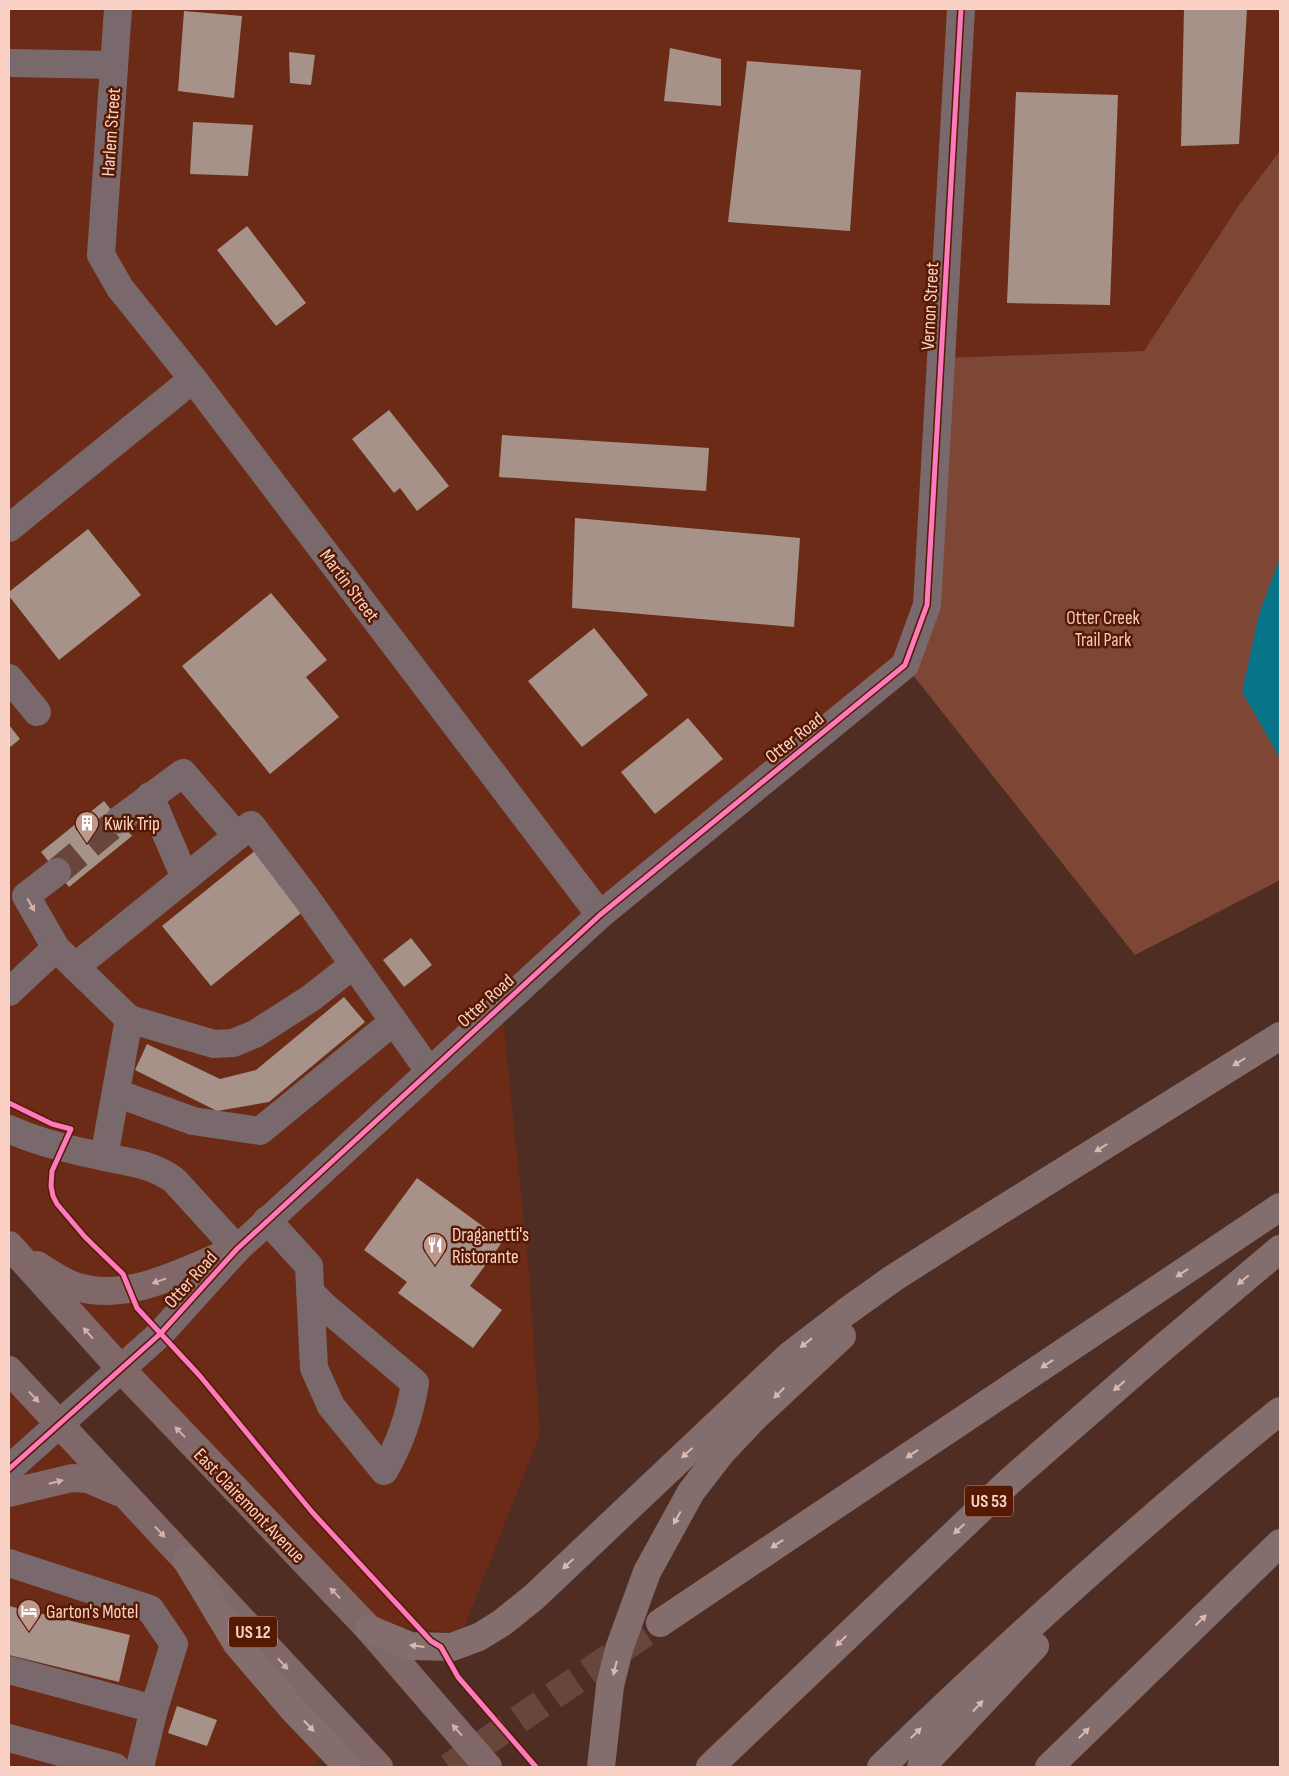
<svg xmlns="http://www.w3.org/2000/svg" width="1289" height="1776" viewBox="0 0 1289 1776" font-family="'Sofia Sans Condensed',sans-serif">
<rect width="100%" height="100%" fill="#4f2d22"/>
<g fill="#6c2b16">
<path d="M9,9H1280V151L1239,205L1144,351L941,358L927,605L905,665L502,1008L529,1273L540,1434L462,1633L392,1627L318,1576L9,1245Z"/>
<path d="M9,1370L343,1728L313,1767H9Z"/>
</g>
<path fill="#7e4735" d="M1280,151V880L1135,955L905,665L927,605L941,358L1144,351L1239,205Z"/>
<path fill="#077389" d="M1280,558V758L1242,692L1259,614Z"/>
<g fill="#a69289">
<path d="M1184,9H1247L1239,144L1181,146Z"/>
<path d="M184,11L242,16L234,98L178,91Z"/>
<path d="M670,48L721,59V106L664,101Z"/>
<path d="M289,52L315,55L311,85L290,83Z"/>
<path d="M747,61L861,70L850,231L728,222Z"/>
<path d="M1016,92L1118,95L1110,305L1007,303Z"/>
<path d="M193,122L253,125L248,176L190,174Z"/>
<path d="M247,226L306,303L276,326L217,250Z"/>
<path d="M389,410L449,486L417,511L400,488L394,493L352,439Z"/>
<path d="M502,435L709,448L706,491L499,477Z"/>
<path d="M575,518L800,538L794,627L572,608Z"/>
<path d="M88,529L141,595L59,660L9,596V592Z"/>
<path d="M271,593L327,660L306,677L339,717L270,774L182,666Z"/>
<path d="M594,628L648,695L582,747L528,681Z"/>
<path d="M688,718L723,759L655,814L621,772Z"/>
<path d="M9,725L20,739L9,748Z"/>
<path d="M104,801L132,836L69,887L41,852Z"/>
<path d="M257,849L306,909L211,986L162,926Z"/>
<path d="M411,938L432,965L404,987L383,960Z"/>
<path d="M344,997L365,1022L269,1102L217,1111L135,1070L147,1044L220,1079L256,1070Z"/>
<path d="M417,1178L503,1241L470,1286L502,1310L473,1348L398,1293L407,1282L364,1250Z"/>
<path d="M9,1606L130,1635L119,1682L9,1655Z"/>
<path d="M177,1706L217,1720L207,1746L168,1733Z"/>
</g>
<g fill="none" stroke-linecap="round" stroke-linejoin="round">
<path stroke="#68463a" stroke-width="28" stroke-dasharray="28 14" stroke-linecap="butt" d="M57,872L119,820"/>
<path stroke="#68463a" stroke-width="28" stroke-dasharray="28 14" stroke-linecap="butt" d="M449,1767L660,1623"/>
<g stroke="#7a696c" stroke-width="28">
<path d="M118,9L101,255L120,288L193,379L600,915"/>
<path d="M9,63L114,65"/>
<path d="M9,528L193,379"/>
<path d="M9,678L37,712"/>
<path d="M150,796L185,878"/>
<path d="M119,820L183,773L237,836"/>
<path d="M57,872L26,896L56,948L129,1019L214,1044L233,1043L255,1034L311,998L353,965"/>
<path d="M75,967L251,825L305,896L429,1071"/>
<path d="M9,992L56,948"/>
<path d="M116,1093L193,1121L260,1131L393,1022"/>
<path d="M9,1129C39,1143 73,1150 105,1157C131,1163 152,1164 174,1180L237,1249"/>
<path d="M104,1157L129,1019"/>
<path d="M267,1220L309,1266L314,1368L331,1406L384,1471C400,1444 410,1414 415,1383L324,1306L310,1292"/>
<path d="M9,1469L160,1334L237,1249L600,915L905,665L927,605L961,9"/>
<path d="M9,1563L150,1609L174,1644L154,1709L140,1767"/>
<path d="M9,1670L154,1709"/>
<path d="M9,1738L115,1767"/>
</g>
<g stroke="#7f6867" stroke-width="28">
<path d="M9,1245L121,1369L369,1629L488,1767"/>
<path d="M37,1265C50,1273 63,1283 78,1287C130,1303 189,1268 237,1249"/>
<path d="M9,1370L379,1767"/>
<path d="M9,1493L72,1478L88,1479L118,1492"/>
</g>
<g stroke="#836e6d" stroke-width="28">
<path d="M187,1561L237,1644L291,1707L348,1767"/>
<path d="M660,1623L1280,1207"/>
<path d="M369,1629L410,1646L452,1647L479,1637L503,1622L534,1597L790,1355L846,1312L892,1279L961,1235L1280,1036"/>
<path d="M601,1767L610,1686L619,1649L647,1572L691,1492L721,1453L755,1417L842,1336"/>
<path d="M710,1767L1011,1480L1159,1351L1280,1249"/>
<path d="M881,1767C1009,1643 1141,1523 1280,1411"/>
<path d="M921,1767L1035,1646"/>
<path d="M1049,1767L1280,1543"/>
</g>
<g stroke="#561903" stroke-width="8">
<g id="cycleway">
<path d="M9,1103L52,1124L71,1129L52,1171L51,1186L53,1196L57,1204L85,1237L123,1274L137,1308L200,1376L312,1512L431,1641L441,1647L458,1677L536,1767"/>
<path d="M9,1469L160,1334L237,1249L600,915L905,665L927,605L961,9"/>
</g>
</g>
<use href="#cycleway" stroke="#fd7abc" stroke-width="5"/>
</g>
<defs><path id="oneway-solid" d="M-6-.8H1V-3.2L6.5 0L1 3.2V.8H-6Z" transform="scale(1.25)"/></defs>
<use fill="#d3b2aa" href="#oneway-solid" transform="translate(31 905) rotate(61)"/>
<g fill="#dcb9af">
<use href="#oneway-solid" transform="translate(1239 1062) rotate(148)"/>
<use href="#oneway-solid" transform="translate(1101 1148) rotate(148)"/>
<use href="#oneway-solid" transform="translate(1182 1273) rotate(146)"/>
<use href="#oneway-solid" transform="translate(1243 1280) rotate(140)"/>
<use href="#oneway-solid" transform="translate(806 1343) rotate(142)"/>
<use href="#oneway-solid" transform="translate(1047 1364) rotate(146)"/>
<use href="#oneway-solid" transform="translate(1119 1386) rotate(139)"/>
<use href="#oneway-solid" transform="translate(779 1393) rotate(136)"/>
<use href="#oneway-solid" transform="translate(687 1453) rotate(137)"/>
<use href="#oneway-solid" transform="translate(912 1454) rotate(146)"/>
<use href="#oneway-solid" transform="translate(677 1518) rotate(119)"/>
<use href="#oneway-solid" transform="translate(959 1529) rotate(137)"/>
<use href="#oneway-solid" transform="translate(777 1544) rotate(146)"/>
<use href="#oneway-solid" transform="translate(568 1564) rotate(137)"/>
<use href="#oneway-solid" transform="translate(1201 1620) rotate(-44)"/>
<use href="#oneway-solid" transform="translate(841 1641) rotate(136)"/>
<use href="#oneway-solid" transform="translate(417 1646) rotate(-173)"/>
<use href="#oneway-solid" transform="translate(615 1668) rotate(104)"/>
<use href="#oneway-solid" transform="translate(978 1706) rotate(-47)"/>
<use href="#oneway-solid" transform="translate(309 1726) rotate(47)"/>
<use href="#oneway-solid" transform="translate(916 1733) rotate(-44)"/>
<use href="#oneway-solid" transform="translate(1084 1733) rotate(-44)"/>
</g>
<g fill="#d4b2a9">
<use href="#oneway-solid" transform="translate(159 1281) rotate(161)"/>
<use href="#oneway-solid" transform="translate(88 1333) rotate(-132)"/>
<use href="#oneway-solid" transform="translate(34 1397) rotate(47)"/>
<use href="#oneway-solid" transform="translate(180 1432) rotate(-134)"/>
<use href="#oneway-solid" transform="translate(56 1482) rotate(-14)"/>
<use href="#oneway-solid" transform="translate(160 1532) rotate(47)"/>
<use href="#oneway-solid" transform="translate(335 1593) rotate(-134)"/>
<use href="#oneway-solid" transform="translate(283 1664) rotate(47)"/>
<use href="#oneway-solid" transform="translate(457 1730) rotate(-131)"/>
</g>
<defs>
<g id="building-pin" transform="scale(1.25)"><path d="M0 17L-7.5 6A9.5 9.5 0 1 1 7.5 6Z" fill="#be988c" stroke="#561903"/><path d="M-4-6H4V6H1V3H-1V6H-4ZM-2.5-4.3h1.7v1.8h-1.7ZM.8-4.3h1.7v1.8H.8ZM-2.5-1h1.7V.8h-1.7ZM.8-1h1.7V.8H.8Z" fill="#fff"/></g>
<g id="restaurant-pin" transform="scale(1.25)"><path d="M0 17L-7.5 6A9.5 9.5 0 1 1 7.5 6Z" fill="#be988c" stroke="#561903"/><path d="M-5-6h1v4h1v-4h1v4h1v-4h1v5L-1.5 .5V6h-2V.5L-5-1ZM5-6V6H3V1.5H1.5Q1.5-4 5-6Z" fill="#fff"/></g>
<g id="hotel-pin" transform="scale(1.25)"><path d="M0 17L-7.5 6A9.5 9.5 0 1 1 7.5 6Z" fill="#be988c" stroke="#561903"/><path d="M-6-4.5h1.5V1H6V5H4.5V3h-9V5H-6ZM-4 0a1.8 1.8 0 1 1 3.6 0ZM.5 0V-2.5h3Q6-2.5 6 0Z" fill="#fff"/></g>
</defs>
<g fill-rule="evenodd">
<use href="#building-pin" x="87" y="823"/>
<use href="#restaurant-pin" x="435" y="1245"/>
<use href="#hotel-pin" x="29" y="1611"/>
</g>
<g text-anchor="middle" stroke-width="5" stroke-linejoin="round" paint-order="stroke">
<g fill="#561903" stroke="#c89a8b" stroke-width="1">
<rect x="965" y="1485.5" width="48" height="31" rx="4"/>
<rect x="229" y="1616.5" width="48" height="31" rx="4"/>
</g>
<g font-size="18" font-weight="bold" fill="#f9d2c5">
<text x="989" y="1507">US 53</text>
<text x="253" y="1638">US 12</text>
</g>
<g font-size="19" fill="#f9d2c5" stroke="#561903">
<text transform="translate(110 132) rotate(-86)" y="7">Harlem Street</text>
<text transform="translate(929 306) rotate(-87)" y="7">Vernon Street</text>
<text transform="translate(350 585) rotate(53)" y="7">Martin Street</text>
<text transform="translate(794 737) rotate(-39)" y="7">Otter Road</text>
<text transform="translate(485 1000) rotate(-42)" y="7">Otter Road</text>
<text transform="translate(190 1279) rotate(-48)" y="7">Otter Road</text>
<text transform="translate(250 1505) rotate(46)" y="7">East Clairemont Avenue</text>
</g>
<g font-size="19" fill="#f3c9bc" stroke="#561903">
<text x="1103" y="624">Otter Creek<tspan x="1103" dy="22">Trail Park</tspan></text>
</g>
<g font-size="19" fill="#f9d2c5" stroke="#561903" text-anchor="start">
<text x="104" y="830">Kwik Trip</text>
<text x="452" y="1241">Draganetti's<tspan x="452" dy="22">Ristorante</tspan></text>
<text x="46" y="1618">Garton's Motel</text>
</g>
</g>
<rect width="1289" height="1776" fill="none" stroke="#f9d2c5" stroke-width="20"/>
</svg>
